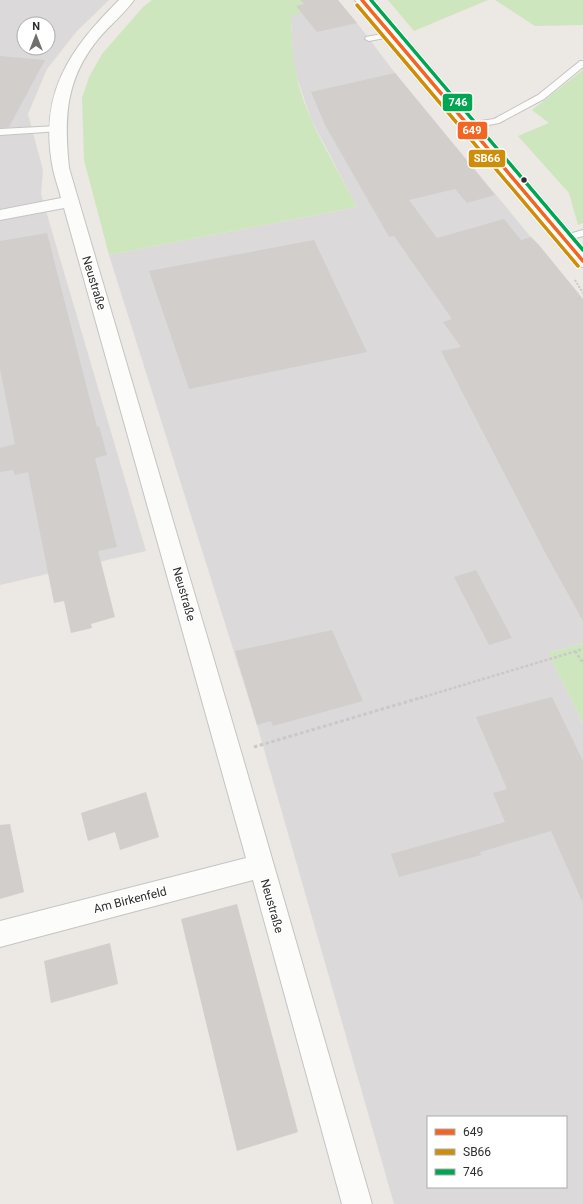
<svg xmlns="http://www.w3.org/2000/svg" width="583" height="1204" viewBox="0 0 583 1204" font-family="Roboto,sans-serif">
<rect width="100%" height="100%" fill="#ece8e4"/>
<g fill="#dcd9db" fill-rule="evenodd">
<path d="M0,0H109L77,31L47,69L28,114L43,170L41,194L146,551L0,585ZM24,24H48V48H24Z"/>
<path d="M300,0L357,23L395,73L583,300V643L548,653L583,723V1204H394L257,725L109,255L357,207L311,119L296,75L293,60L291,16ZM428,1117H566V1187H428Z"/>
</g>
<g fill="#cee6be">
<path d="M152,0H300L304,4L296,6L302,13L291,16C292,36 292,55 296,74C306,121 336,165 357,207L109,255L84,160L82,98L89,77L102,54L143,7Z"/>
<path d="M388,0H488L414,31Z"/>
<path d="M495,0H583V25L535,26Z"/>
<path d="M583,70V223L578,225L569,193L518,136L549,123L532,110Z"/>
<path d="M583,643V723L548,653Z"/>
</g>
<g fill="#d1cecb">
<path d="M300,0H338L357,23L317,32L296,6L304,4Z"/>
<path d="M0,56L45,60L9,127L0,128Z"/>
<path d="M395,73L495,195L467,203L455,189L409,200L437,238L504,219L521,240L531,237L539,245L583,299V621L547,556L441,351L461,347L443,322L452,319L394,236L389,237L325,125L311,92Z"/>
<path d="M47,233L97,427L99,426L107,455L95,458L117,547L98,551L115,617L91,624L92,628L71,633L64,601L54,603L28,472L15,475L13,470L0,472V448L15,444L0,369V241Z"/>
<path d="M314,240L367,352L189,389L149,271Z"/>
<path d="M476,570L512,638L489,645L454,577Z"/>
<path d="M332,630L363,701L273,726L271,721L257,725L235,651Z"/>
<path d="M552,697L583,761V903L551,831L480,852L481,855L399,877L391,854L505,822L493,793L507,789L476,717Z"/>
<path d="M146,792L159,837L120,850L115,832L88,841L81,813Z"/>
<path d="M10,824L24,892L0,899V825Z"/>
<path d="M237,904L298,1132L237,1151L181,919Z"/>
<path d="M110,943L118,984L51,1003L44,961Z"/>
</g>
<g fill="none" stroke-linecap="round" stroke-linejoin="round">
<g stroke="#c5c4c5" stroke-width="2">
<g id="service">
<path d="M392,32H395V36L369,41L365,39L366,37Z"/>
<path d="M580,61H583V67L544,99L499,123L468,129L464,126L468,123L494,119L538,95Z"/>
<path d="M58,126L61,127L62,129L61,131L0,135V129Z"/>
<path d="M583,230V236L565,241L560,238L562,236Z"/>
</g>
</g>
<g stroke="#c5c4c5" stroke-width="2">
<path id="minor" d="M119,0H134C124,14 110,25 99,38C65,79 64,118 69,168L242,755L372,1204H342L253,880L0,947V921L246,858L64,208L0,220V210L61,198C59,189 55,179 53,169C38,94 69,50 119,0Z"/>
</g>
<g stroke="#c5c4c5" stroke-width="2">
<path id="secondary" d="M355,0H369L583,250V267L577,265Z"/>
</g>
<path stroke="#c9c9c8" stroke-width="2" stroke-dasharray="2 1.5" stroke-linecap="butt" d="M575,280L583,293"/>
<g stroke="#c9c9c8" stroke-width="2.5" stroke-dasharray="3 2" stroke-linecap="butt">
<path d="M575,651L583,663"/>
<path d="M420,698L583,649"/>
</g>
<path stroke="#c9c9c8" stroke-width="3" stroke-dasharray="3.5 2.5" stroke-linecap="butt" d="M254,747L423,697"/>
<use href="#service" fill="#fcfcfb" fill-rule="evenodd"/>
<use href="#minor" fill="#fcfcfb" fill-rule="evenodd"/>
<use href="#secondary" fill="#fcfcfb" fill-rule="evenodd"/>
<g stroke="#fff" stroke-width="5.5">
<path id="bus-1" d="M362,0L583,261"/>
</g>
<g stroke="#fff" stroke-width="5.5">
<path id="bus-2" d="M357,5L578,266"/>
</g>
<g stroke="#fff" stroke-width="5.5">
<path id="bus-3" d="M371,0L583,250"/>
</g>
<use href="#bus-1" stroke="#f26522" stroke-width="3.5"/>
<use href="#bus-2" stroke="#cf8e09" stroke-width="3.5"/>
<use href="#bus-3" stroke="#00a651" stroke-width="3.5"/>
</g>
<circle fill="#2e2e2e" stroke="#fff" stroke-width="1.5" cx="524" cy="180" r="3.5"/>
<g text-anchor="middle" stroke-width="3" stroke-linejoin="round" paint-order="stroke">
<g font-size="12" fill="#2e2e2e" stroke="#fff">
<text transform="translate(94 283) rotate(73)" y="4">Neustraße</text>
<text transform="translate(184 594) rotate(74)" y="4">Neustraße</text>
<text transform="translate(130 900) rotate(-14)" y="4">Am Birkenfeld</text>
<text transform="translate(272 906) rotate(74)" y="4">Neustraße</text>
</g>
</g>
<g stroke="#fff" stroke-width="1.5">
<rect x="442" y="93" width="31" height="19" rx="4" fill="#00a651"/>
<rect x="457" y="121" width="31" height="19" rx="4" fill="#f26522"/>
<rect x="468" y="149" width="38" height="19" rx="4" fill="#cf8e09"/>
</g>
<g font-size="11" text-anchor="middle" font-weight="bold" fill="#fff">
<text x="458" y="106">746</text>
<text x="472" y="134">649</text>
<text x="487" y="162">SB66</text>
</g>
<rect x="427" y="1116" width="140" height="72" fill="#ffffff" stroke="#ababab"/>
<rect x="435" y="1129" width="20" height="6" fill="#f26522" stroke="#ababab"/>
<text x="463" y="1136" font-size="12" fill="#2e2e2e">649</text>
<rect x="435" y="1149" width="20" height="6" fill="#cf8e09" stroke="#ababab"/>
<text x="463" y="1156" font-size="12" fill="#2e2e2e">SB66</text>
<rect x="435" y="1169" width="20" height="6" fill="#00a651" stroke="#ababab"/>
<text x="463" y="1176" font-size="12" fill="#2e2e2e">746</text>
<g transform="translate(36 36)"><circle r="19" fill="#ffffff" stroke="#ababab"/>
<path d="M0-3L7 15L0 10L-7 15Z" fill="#706f6e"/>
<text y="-6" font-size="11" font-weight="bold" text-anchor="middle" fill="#2e2e2e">N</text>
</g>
</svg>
